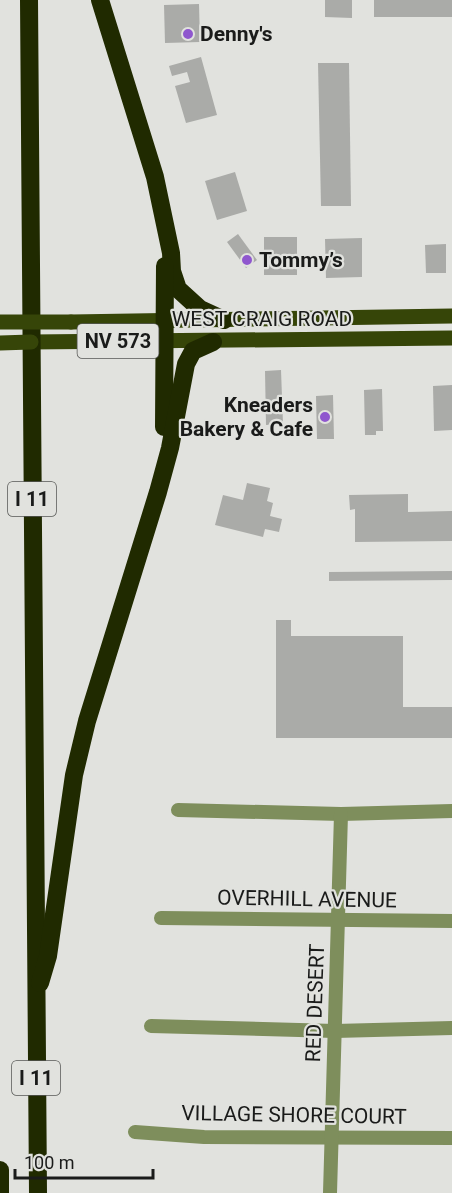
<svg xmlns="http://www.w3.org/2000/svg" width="452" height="1193" viewBox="0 0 452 1193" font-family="Roboto,sans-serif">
<rect width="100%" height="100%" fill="#e1e2de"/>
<g fill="#aaaba8">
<path d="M325,0H352V18L325,17Z"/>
<rect x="374" y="0" width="78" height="17"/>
<path d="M199,4L200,42L165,43L164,5Z"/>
<path d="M201,57L217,115L186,123L175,86L190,82L187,72L172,76L169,66Z"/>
<path d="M318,63H349L351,206H321Z"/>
<path d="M235,172L247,211L217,220L205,181Z"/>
<path d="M238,234L257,260L246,268L227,242Z"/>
<rect x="264" y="237" width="33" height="38"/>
<path d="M362,238V277L326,278L325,239Z"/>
<path d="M446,244V273H426L425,245Z"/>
<path d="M281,370L283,424L266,425L265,371Z"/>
<path d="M452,385V430L434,431L433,386Z"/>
<path d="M382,389L383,431H376V435H365L364,390Z"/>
<path d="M333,395L334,439H317L316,396Z"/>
<path d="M247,483L270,488L267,501L273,503L270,516L282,519L279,532L265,529L263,537L215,525L223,495L243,500Z"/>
<path d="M408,494V512L452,511V541L355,542V509L350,510L349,495Z"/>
<path d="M452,571V580L329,581V572Z"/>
<path d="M276,620H291V636H403V707H452V738H276Z"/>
</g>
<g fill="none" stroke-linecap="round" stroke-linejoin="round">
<g stroke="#7e8e5c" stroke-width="14">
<path d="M178,810L341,814L452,811"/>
<path d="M161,918L452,921"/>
<path d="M151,1026L335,1031L452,1028"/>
<path d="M135,1132L204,1137L452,1138"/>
<path d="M330,1193L341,814"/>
</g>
<g stroke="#364508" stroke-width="15">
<path d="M71,322L452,316"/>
<path d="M31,342L452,338"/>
</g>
<g stroke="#202a00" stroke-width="18">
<path d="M29,0L38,1193"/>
<path d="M100,0L155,177L171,253L172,271L178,289L200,309L224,320"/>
<path d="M164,427L165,266"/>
<path d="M40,983L48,956L74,775L87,721L158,492L170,448L186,364L193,351L213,342"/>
<path d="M0,1170V1193"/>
</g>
<g stroke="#364508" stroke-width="15">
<path d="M0,322H71"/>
<path d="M0,343L31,342"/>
</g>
</g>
<g fill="#8f57ce" stroke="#e1e2de" stroke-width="2">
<circle cx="188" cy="34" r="6"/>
<circle cx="247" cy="260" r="6"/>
<circle cx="325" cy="417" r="6"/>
</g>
<g text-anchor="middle" stroke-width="4.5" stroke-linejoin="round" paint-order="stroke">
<g fill="#e1e2de" stroke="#565755" stroke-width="1.5">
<rect x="77.5" y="324" width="81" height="34" rx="4.5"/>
<rect x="8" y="482" width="48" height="34" rx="4.5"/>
<rect x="12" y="1061" width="48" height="34" rx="4.5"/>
</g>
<g font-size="20" font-weight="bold" fill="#1a1b1a">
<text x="118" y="348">NV 573</text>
<text x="32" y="506">I 11</text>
<text x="36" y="1085">I 11</text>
</g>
<g font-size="21" font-weight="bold" fill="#1a1b1a" stroke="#e1e2de" text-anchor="start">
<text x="200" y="41">Denny's</text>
<text x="259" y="267">Tommy’s</text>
<text x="313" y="412" text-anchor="end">Kneaders<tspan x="313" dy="24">Bakery &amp; Cafe</tspan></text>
</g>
<g font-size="21" fill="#1a1b1a" stroke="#e1e2de">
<text x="262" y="326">WEST CRAIG ROAD</text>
<text transform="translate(307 899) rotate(1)" y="7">OVERHILL AVENUE</text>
<text transform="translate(315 1003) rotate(-88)" y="7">RED DESERT</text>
<text transform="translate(294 1115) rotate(1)" y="7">VILLAGE SHORE COURT</text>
</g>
</g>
<path d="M15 1169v9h138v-9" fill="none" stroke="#1a1b1a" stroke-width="3"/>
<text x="24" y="1169" font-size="18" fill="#1a1b1a" stroke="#e1e2de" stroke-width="4.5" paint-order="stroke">100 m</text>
</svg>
